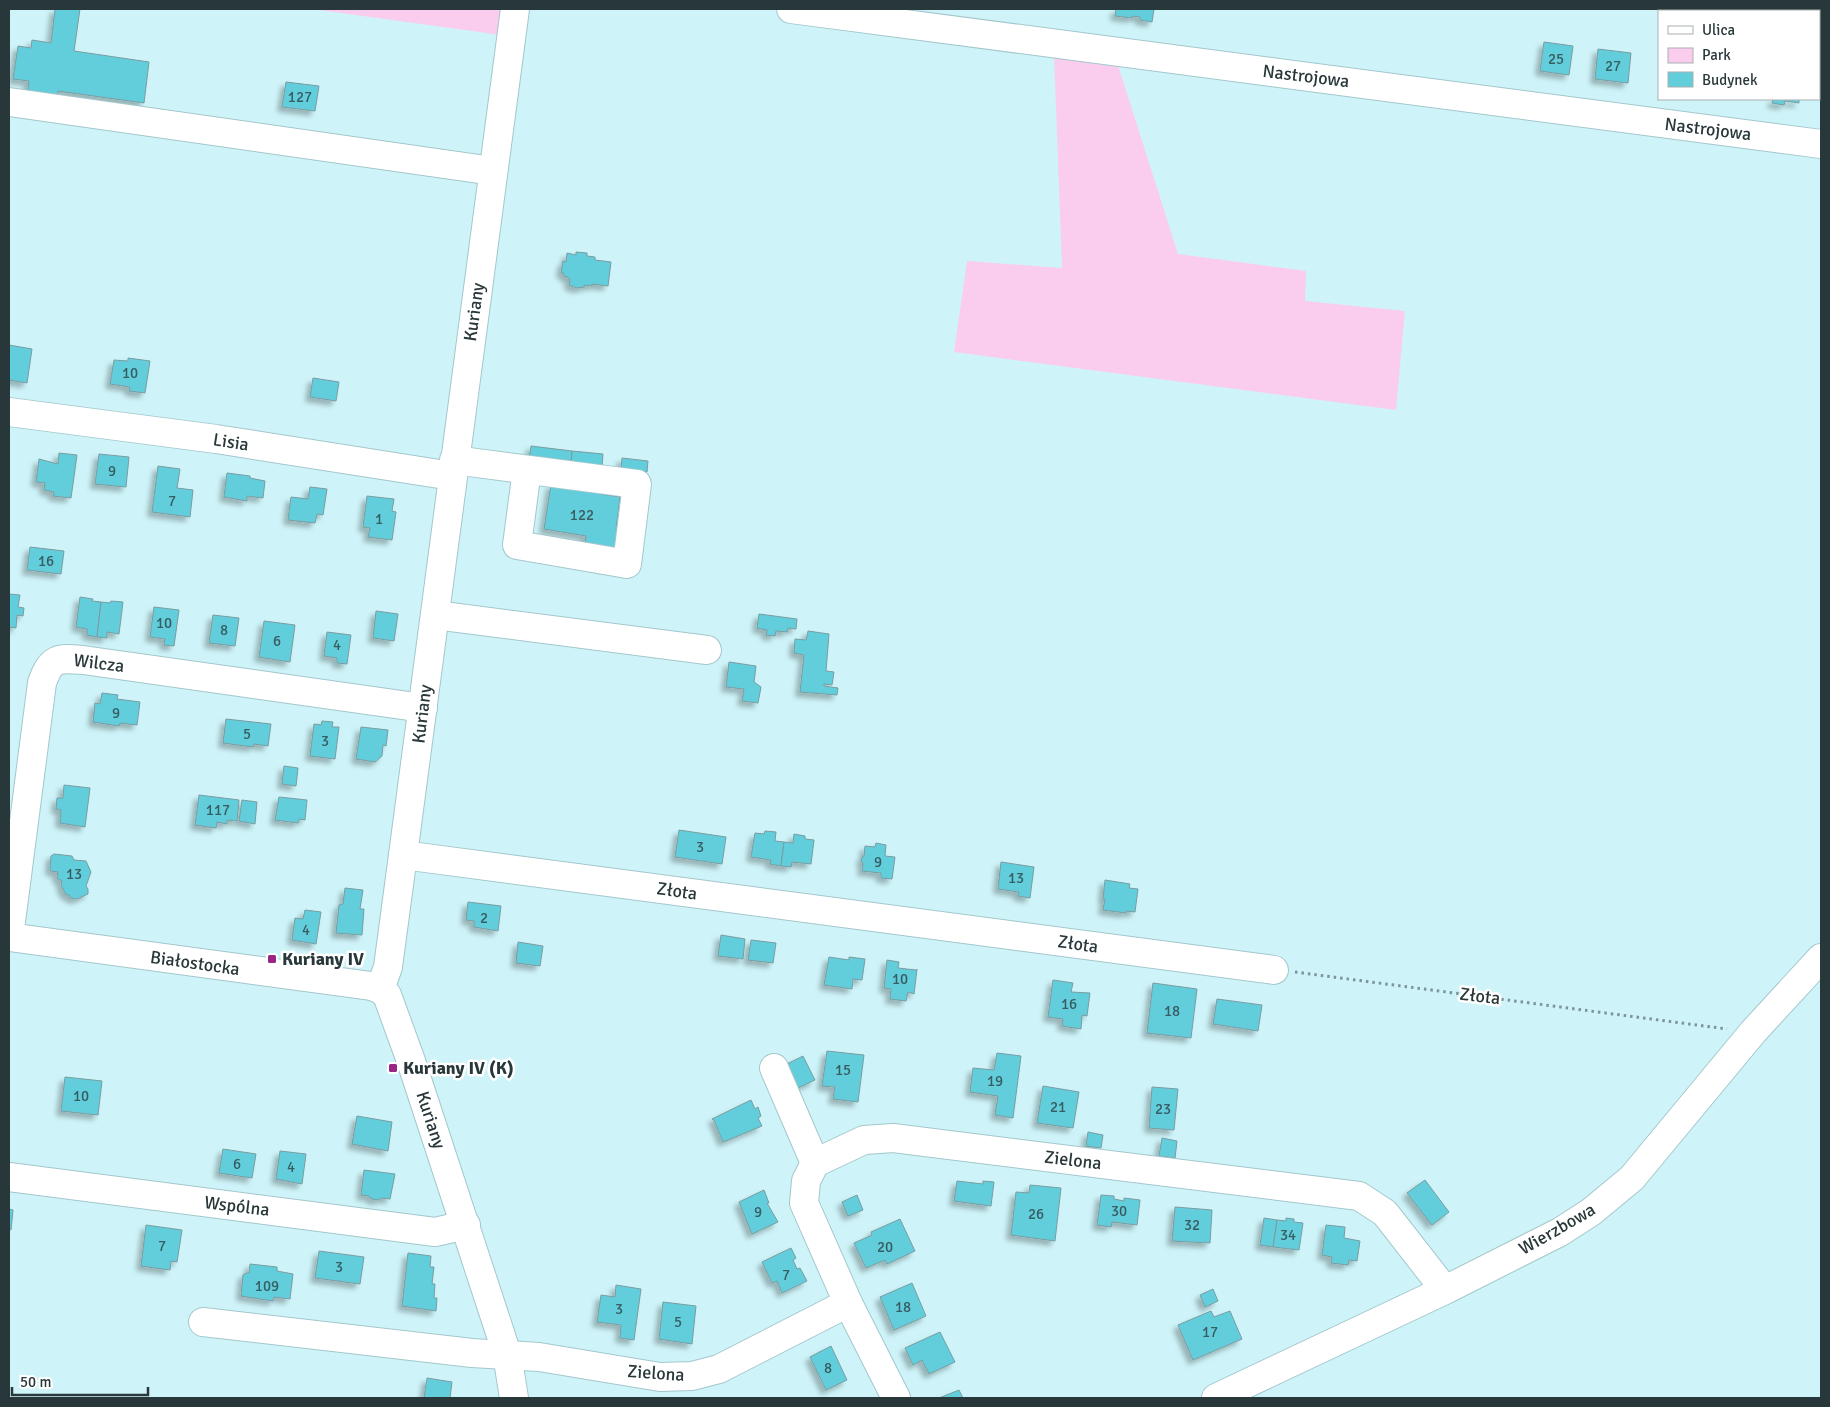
<svg xmlns="http://www.w3.org/2000/svg" width="1830" height="1407" viewBox="0 0 1830 1407" font-family="Signika,sans-serif">
<defs>
<filter id="shadow"><feDropShadow dx="-4.5" dy="4.5" stdDeviation="2.5" flood-color="#0004"/></filter>
</defs>
<rect width="100%" height="100%" fill="#cef4f9"/>
<g fill="#facdee">
<path d="M312,9H505L501,35Z"/>
<path d="M1054,54L1117,62L1178,254L1306,271L1305,301L1405,311L1396,410L954,352L967,261L1062,268Z"/>
</g>
<g fill="#63cedb" stroke="#799ca1" filter="url(#shadow)">
<path d="M55,9H80L74,51L149,62L144,103L58,91L57,100L27,96L29,81L13,79L18,46L31,48L32,40L51,43Z"/>
<path d="M1116,9H1154L1152,22L1140,20V17L1132,16V18L1115,16Z"/>
<path d="M1544,42L1573,46L1569,75L1540,71Z"/>
<path d="M1598,49L1631,53L1628,83L1595,79Z"/>
<path d="M286,82L319,86L315,111L282,107Z"/>
<path d="M1773,99H1799V103L1785,101L1784,105L1772,103Z"/>
<path d="M576,252L587,253V256L595,257V260L611,262L608,286L592,284V286L585,285L584,287L577,288L569,285L570,280L568,277L564,276V273H561L563,261L566,262L567,253L576,255Z"/>
<path d="M9,345L32,349L27,383L9,380Z"/>
<path d="M128,358L150,361L145,393L129,391L130,387L110,384L114,360L128,361Z"/>
<path d="M313,378L339,382L336,401L310,397Z"/>
<path d="M531,446L572,451L571,463L529,458Z"/>
<path d="M572,451L603,454L602,466L571,462Z"/>
<path d="M59,453L77,455L71,498L53,496L54,492L44,490L45,483L36,482L39,459L58,464Z"/>
<path d="M99,454L129,457L126,487L95,484Z"/>
<path d="M622,458L648,461L647,472L621,469Z"/>
<path d="M158,466L180,469L177,488L193,490L190,517L152,512Z"/>
<path d="M227,473L250,476V478L265,481L263,498L247,496V501L224,497Z"/>
<path d="M551,484L601,491V494L620,497L616,529H620L617,550L585,546L586,536L544,529Z"/>
<path d="M310,487L327,489L323,515L317,514L315,523L288,520L291,497L308,499Z"/>
<path d="M367,496L394,499L392,511L396,512L392,540L368,537L370,528L363,527Z"/>
<path d="M30,547L64,551L61,574L27,570Z"/>
<path d="M9,594L20,595L18,607L24,608L23,616L17,615L16,628L9,627Z"/>
<path d="M80,597L93,599L92,601L101,602L97,637L87,635V629L76,627Z"/>
<path d="M111,601L123,602L119,634L107,632V638L97,637L101,602L110,603Z"/>
<path d="M154,607L179,610L174,646L164,645L165,639L150,637Z"/>
<path d="M376,611L398,614L394,641L373,638Z"/>
<path d="M759,614L797,619L796,629L788,628L787,632L776,631L775,636L766,635L767,630L757,628Z"/>
<path d="M213,615L239,618L235,646L209,643Z"/>
<path d="M264,621L295,625L290,662L259,657Z"/>
<path d="M808,631L829,634L826,671L834,672L832,685L824,684V686L838,688L837,695L800,692L804,655L794,653L795,639L806,640Z"/>
<path d="M327,632L351,635L347,664L337,663V658L324,656Z"/>
<path d="M729,662L756,666L754,682L761,687L758,703L742,701L744,689L726,687Z"/>
<path d="M102,693L118,695L117,699L140,702L137,725L120,723L119,726L93,722L95,703L100,704Z"/>
<path d="M226,719L271,724L268,746L254,744L253,747L223,743Z"/>
<path d="M322,721L333,722L332,727H339L335,759L310,756L314,724L321,725Z"/>
<path d="M361,727L388,730L386,746L383,745L382,756L375,762L356,759Z"/>
<path d="M284,766L298,768L296,786L282,784Z"/>
<path d="M64,785L90,788L85,827L60,823L61,810L56,809L57,798H63Z"/>
<path d="M199,795L239,800L237,821L227,820V824L217,822L216,828L195,825Z"/>
<path d="M279,797L307,800L305,820L299,819L298,823L275,820Z"/>
<path d="M242,800L257,802L255,824L239,821Z"/>
<path d="M679,830L726,837L722,864L675,857Z"/>
<path d="M765,831L776,832L775,841L784,842L781,866L770,864L771,860L751,857L755,833L764,834Z"/>
<path d="M794,834L805,836V839L814,840L811,864L792,862L791,867L781,866L784,842L793,843Z"/>
<path d="M876,843L886,845L885,856L895,857L892,879L881,878V873L862,871L863,863L861,861L862,857L864,856L865,846L875,847Z"/>
<path d="M54,854L72,856L74,860L86,861L91,872L86,886L88,889V894L77,899L71,898L69,895H66L61,885L62,881L57,878L58,872L51,871L50,869L51,856Z"/>
<path d="M1001,862L1034,867L1030,898L1018,896L1019,892L998,889Z"/>
<path d="M1105,880L1130,884L1129,888L1138,889L1135,912L1126,911V913L1103,910L1105,899H1103Z"/>
<path d="M345,888L363,890L360,909H364L362,935L336,933L339,905L343,904Z"/>
<path d="M468,902L501,906L498,931L474,927V921L466,920Z"/>
<path d="M305,910L321,912L316,944L292,940L295,918L303,919Z"/>
<path d="M721,935L745,939L743,959L718,956Z"/>
<path d="M751,940L776,943L773,963L748,960Z"/>
<path d="M518,942L543,946L540,966L516,963Z"/>
<path d="M829,957L849,960V957L865,959L862,980L853,979L852,989L824,985Z"/>
<path d="M887,960L899,962L898,968L916,970L917,969L914,994L908,992L906,1001L890,999L891,989L884,988Z"/>
<path d="M1053,980L1073,983L1071,992L1090,993L1087,1016L1082,1015L1081,1029L1062,1026L1063,1019L1048,1017Z"/>
<path d="M1153,983L1197,989L1191,1038L1147,1033Z"/>
<path d="M1217,999L1262,1005L1258,1031L1213,1024Z"/>
<path d="M827,1051L864,1055L858,1102L833,1099L835,1087L822,1086Z"/>
<path d="M997,1053L1021,1056L1013,1118L995,1115L998,1096L970,1092L973,1068L994,1070Z"/>
<path d="M803,1056L815,1080L796,1089L785,1065Z"/>
<path d="M65,1077L102,1081L98,1115L61,1111Z"/>
<path d="M1043,1086L1079,1092L1073,1128L1037,1123Z"/>
<path d="M1152,1087L1178,1089L1174,1130L1149,1128Z"/>
<path d="M751,1100L755,1109L758,1107L761,1116L758,1118L762,1126L723,1142L714,1120L712,1119Z"/>
<path d="M357,1116L392,1122L388,1151L352,1144Z"/>
<path d="M1088,1132L1103,1135L1101,1148L1086,1146Z"/>
<path d="M1162,1138L1177,1141L1175,1158L1159,1156Z"/>
<path d="M223,1149L256,1154L252,1178L219,1173Z"/>
<path d="M280,1151L306,1154L302,1184L276,1179Z"/>
<path d="M364,1170L395,1174L390,1199L382,1198L378,1200L372,1199L369,1196L361,1195Z"/>
<path d="M1425,1180L1449,1212L1432,1225L1407,1193Z"/>
<path d="M957,1181L983,1184V1181L994,1182L991,1206L954,1201Z"/>
<path d="M1030,1185L1061,1188L1055,1241L1011,1235L1016,1192L1029,1193Z"/>
<path d="M764,1190L769,1203H767L778,1222L752,1234L739,1202Z"/>
<path d="M857,1195L863,1210L848,1216L842,1202Z"/>
<path d="M1101,1195L1114,1196V1199L1124,1201V1198L1140,1200L1137,1225L1112,1222L1111,1227L1097,1225Z"/>
<path d="M1175,1207L1212,1210L1210,1243L1172,1241Z"/>
<path d="M9,1209L13,1210L11,1230L9,1229Z"/>
<path d="M1264,1218L1277,1220L1273,1247L1260,1245Z"/>
<path d="M1286,1218L1294,1219V1222L1303,1223L1299,1250L1273,1247L1277,1220L1286,1221Z"/>
<path d="M900,1219L915,1251L887,1264L885,1260L866,1268L854,1243L872,1235L871,1232Z"/>
<path d="M146,1225L182,1230L177,1262L171,1261L170,1270L141,1266Z"/>
<path d="M1326,1225L1345,1227L1344,1238L1360,1241L1357,1261L1349,1260L1348,1265L1331,1263L1332,1257L1322,1255Z"/>
<path d="M791,1248L796,1258L793,1260L797,1269L800,1268L807,1281L782,1293L777,1281L772,1283L762,1262Z"/>
<path d="M319,1251L364,1257L360,1284L315,1278Z"/>
<path d="M408,1253L431,1256L430,1267H434L432,1284H435L434,1298H437L436,1311L402,1306Z"/>
<path d="M250,1264L277,1267V1271L293,1274L290,1299L274,1297L273,1301L241,1296L243,1275L246,1273H249Z"/>
<path d="M912,1283L926,1316L894,1330L880,1297Z"/>
<path d="M616,1285L641,1289L634,1340L620,1338L621,1325L597,1322L601,1295L615,1297Z"/>
<path d="M1213,1289L1218,1301L1205,1307L1200,1295Z"/>
<path d="M663,1302L696,1306L692,1344L659,1339Z"/>
<path d="M1211,1311L1214,1317L1230,1311L1242,1339L1193,1360L1178,1325Z"/>
<path d="M940,1332L955,1362L929,1374L922,1360L913,1365L905,1348Z"/>
<path d="M831,1346L847,1380L826,1390L810,1357Z"/>
<path d="M427,1378L452,1382L450,1398H424Z"/>
<path d="M959,1390L963,1398H939Z"/>
</g>
<g fill="none" stroke-linecap="round" stroke-linejoin="round">
<g stroke="#a3c7cc" stroke-width="30">
<g id="minor">
<path d="M791,9L1821,144"/>
<path d="M9,102L493,171"/>
<path d="M9,412L216,439L452,476"/>
<path d="M454,460L637,484L627,564L517,545L527,470"/>
<path d="M435,615L707,650"/>
<path d="M403,855L1274,970"/>
<path d="M9,937L371,986L380,989L387,995L411,1061L507,1354L514,1398"/>
<path d="M9,937L42,683C51,657 58,658 83,660L423,708"/>
<path d="M380,989L388,967L403,855L515,9"/>
<path d="M774,1068L815,1163"/>
<path d="M9,1177L435,1232L466,1225"/>
<path d="M203,1322L472,1353L539,1357L660,1377L692,1376L719,1369L848,1303"/>
<path d="M896,1398L848,1303L804,1203L806,1181L815,1163L864,1140L893,1138L1359,1196L1385,1213L1445,1290"/>
<path d="M1216,1398L1445,1290L1560,1232L1591,1212L1632,1178L1753,1032L1821,958"/>
</g>
</g>
<path stroke="#7b9598" stroke-width="3" stroke-dasharray="2.5 4" stroke-linecap="butt" d="M1295,972L1727,1029"/>
<use href="#minor" stroke="#fff" stroke-width="28"/>
</g>
<g fill="#972685" stroke="#fff" stroke-width="2">
<rect x="267" y="954" width="10" height="10" rx="2.5"/>
<rect x="388" y="1063" width="10" height="10" rx="2.5"/>
</g>
<g text-anchor="middle" stroke-width="5" stroke-linejoin="round" paint-order="stroke">
<g font-size="15" fill="#375d62">
<text x="1556" y="64">25</text>
<text x="1613" y="71">27</text>
<text x="300" y="102">127</text>
<text x="130" y="378">10</text>
<text x="112" y="476">9</text>
<text x="172" y="506">7</text>
<text x="582" y="520">122</text>
<text x="379" y="524">1</text>
<text x="46" y="566">16</text>
<text x="164" y="628">10</text>
<text x="224" y="635">8</text>
<text x="277" y="646">6</text>
<text x="337" y="650">4</text>
<text x="116" y="718">9</text>
<text x="247" y="739">5</text>
<text x="325" y="746">3</text>
<text x="218" y="815">117</text>
<text x="700" y="852">3</text>
<text x="878" y="867">9</text>
<text x="74" y="879">13</text>
<text x="1016" y="883">13</text>
<text x="484" y="923">2</text>
<text x="306" y="935">4</text>
<text x="900" y="984">10</text>
<text x="1069" y="1009">16</text>
<text x="1172" y="1016">18</text>
<text x="843" y="1075">15</text>
<text x="995" y="1086">19</text>
<text x="81" y="1101">10</text>
<text x="1058" y="1112">21</text>
<text x="1163" y="1114">23</text>
<text x="237" y="1169">6</text>
<text x="291" y="1172">4</text>
<text x="1119" y="1216">30</text>
<text x="758" y="1217">9</text>
<text x="1036" y="1219">26</text>
<text x="1192" y="1230">32</text>
<text x="1288" y="1240">34</text>
<text x="162" y="1251">7</text>
<text x="885" y="1252">20</text>
<text x="339" y="1272">3</text>
<text x="786" y="1280">7</text>
<text x="267" y="1291">109</text>
<text x="903" y="1312">18</text>
<text x="619" y="1314">3</text>
<text x="678" y="1327">5</text>
<text x="1210" y="1337">17</text>
<text x="828" y="1373">8</text>
</g>
<g font-size="18" fill="#283739" stroke="#fff">
<text transform="translate(1306 76) rotate(7)" y="6">Nastrojowa</text>
<text transform="translate(1708 129) rotate(7)" y="6">Nastrojowa</text>
<text transform="translate(474 312) rotate(-82)" y="6">Kuriany</text>
<text transform="translate(231 442) rotate(9)" y="6">Lisia</text>
<text transform="translate(99 663) rotate(7)" y="6">Wilcza</text>
<text transform="translate(422 714) rotate(-83)" y="6">Kuriany</text>
<text transform="translate(677 891) rotate(8)" y="6">Złota</text>
<text transform="translate(1078 944) rotate(8)" y="6">Złota</text>
<text transform="translate(195 963) rotate(8)" y="6">Białostocka</text>
<text transform="translate(1480 996) rotate(7)" y="6">Złota</text>
<text transform="translate(431 1120) rotate(72)" y="6">Kuriany</text>
<text transform="translate(1073 1160) rotate(7)" y="6">Zielona</text>
<text transform="translate(237 1206) rotate(7)" y="6">Wspólna</text>
<text transform="translate(1557 1229) rotate(-30)" y="6">Wierzbowa</text>
<text transform="translate(656 1373) rotate(4)" y="6">Zielona</text>
</g>
<g font-size="18" font-weight="bold" fill="#283739" stroke="#fff" text-anchor="start">
<text x="282" y="965">Kuriany IV</text>
<text x="403" y="1074">Kuriany IV (K)</text>
</g>
</g>
<rect width="1830" height="1407" fill="none" stroke="#283739" stroke-width="20"/>
<rect x="1658" y="10" width="162" height="90" fill="#ffffff" stroke="#a9afb0"/>
<rect x="1668" y="26" width="25" height="8" fill="#ffffff" stroke="#a9afb0"/>
<text x="1702" y="35" font-size="15" fill="#283739">Ulica</text>
<rect x="1668" y="48" width="25" height="15" fill="#facdee" stroke="#a9afb0"/>
<text x="1702" y="60" font-size="15" fill="#283739">Park</text>
<rect x="1668" y="72" width="25" height="15" fill="#63cedb" stroke="#a9afb0"/>
<text x="1702" y="85" font-size="15" fill="#283739">Budynek</text>
<path d="M12 1387v8h136v-8" fill="none" stroke="#283739" stroke-width="2.5"/>
<text x="20" y="1387" font-size="15" fill="#283739" stroke="#ffffff" stroke-width="4" paint-order="stroke">50 m</text>
</svg>
